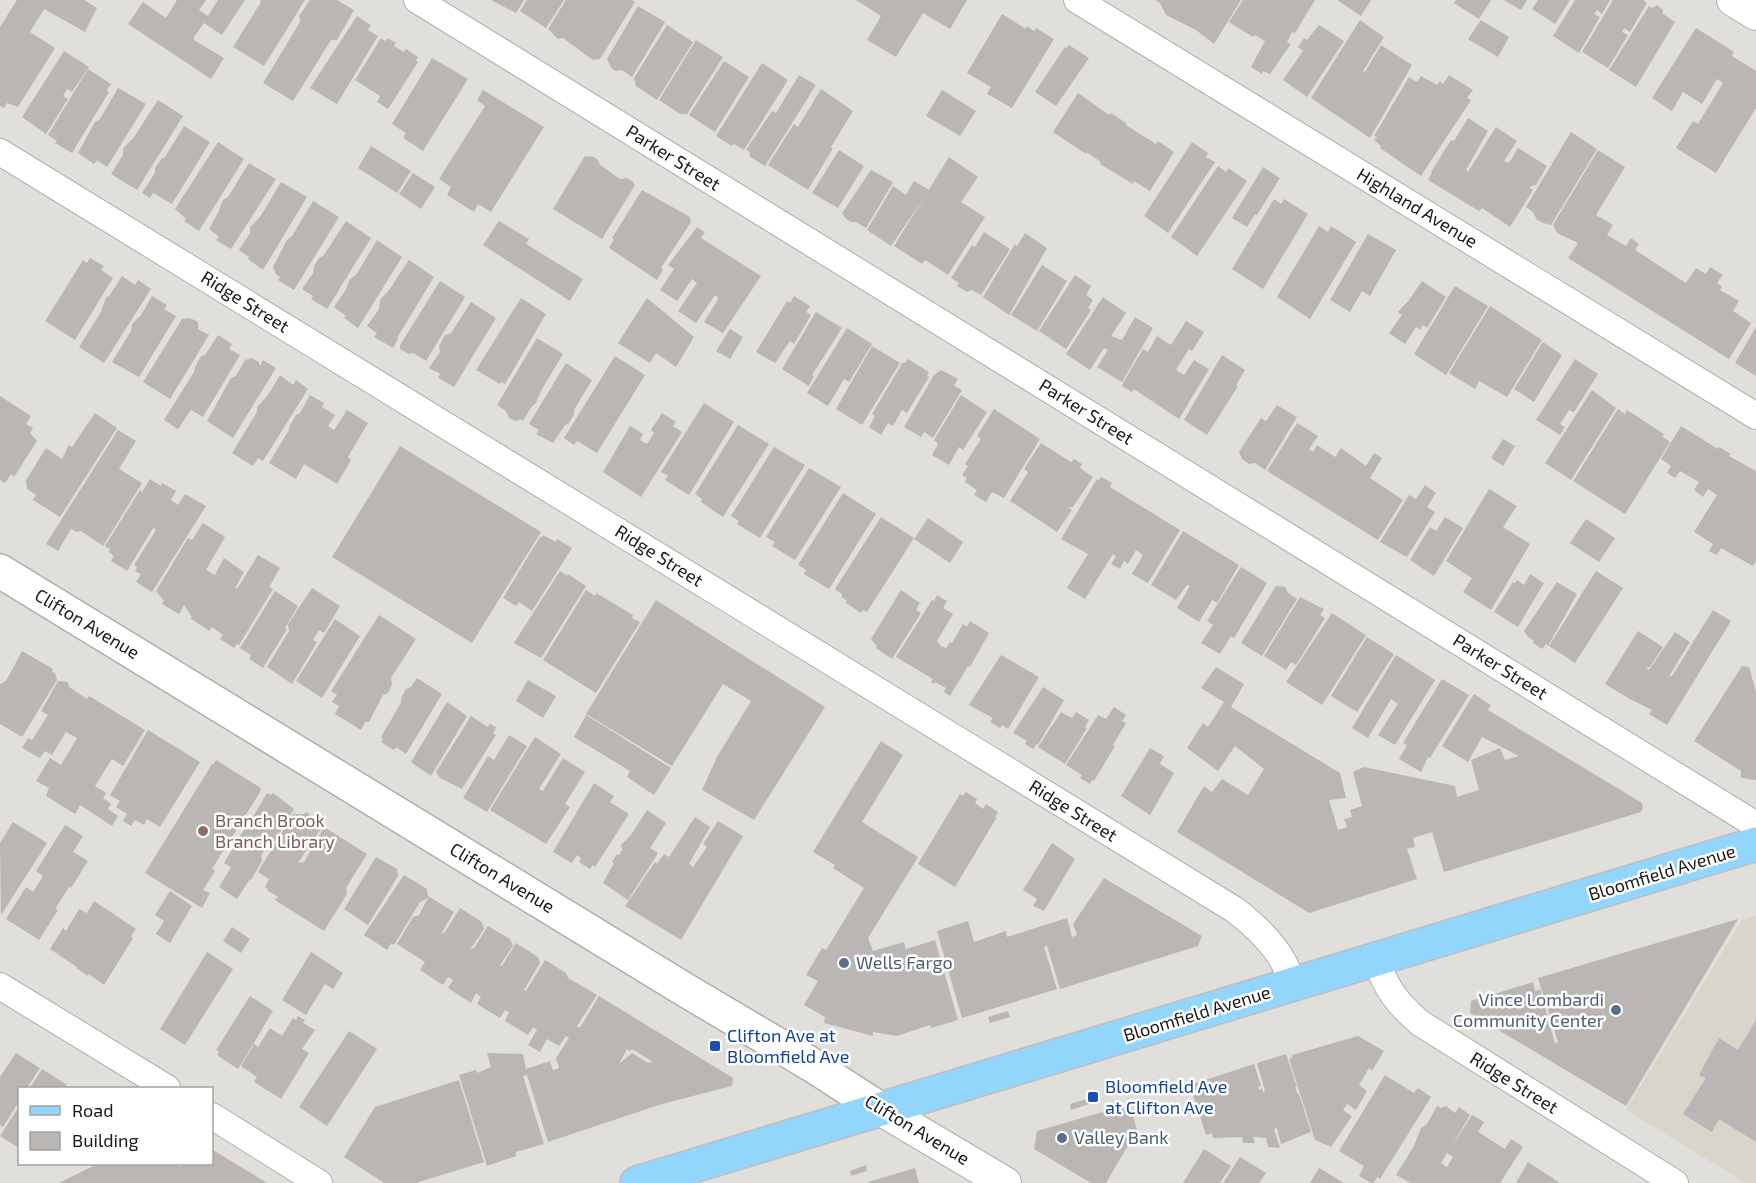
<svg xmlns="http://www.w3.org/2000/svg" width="1756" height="1183" viewBox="0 0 1756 1183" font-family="'Exo 2',sans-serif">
<rect width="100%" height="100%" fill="#e1dfdc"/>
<path fill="#d8d5ca" d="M1756,915V1183H1746L1626,1110L1742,920Z"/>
<g fill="#b9b6b3" fill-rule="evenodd">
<path d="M17,0H84L97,8L85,32L44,9L30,32L55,48L18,107L7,103L4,108L0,106V27Z"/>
<path d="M177,0H206L199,10L208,16L218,0H245L222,35L204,23L194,37V40L224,58L211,79L128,24L143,2L166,18Z"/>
<path d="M260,0H305L264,66L233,47L261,2Z"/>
<path d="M310,0H337L354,10L337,40H331L293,101L263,83L300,22L299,16Z"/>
<path d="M491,0H524L516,13Z"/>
<path d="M527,0H564L546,28L520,11Z"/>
<path d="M566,0H632L635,2L600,59L593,60L563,38L558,39L548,29Z"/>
<path d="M856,0H967L950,29L923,13L896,57L867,40L881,16Z"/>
<path d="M1155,0H1241L1214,44L1196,30L1166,15L1160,3Z"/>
<path d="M1243,0H1315L1295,33L1292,32L1287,42L1291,44L1270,74L1263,71L1262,74L1251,67L1265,41L1255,35L1253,37L1229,22Z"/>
<path d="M1337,0H1371L1361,16Z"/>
<path d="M1456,0H1491L1479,19L1454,3Z"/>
<path d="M1504,0H1527L1521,10Z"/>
<path d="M1538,0H1570L1555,24L1532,9Z"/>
<path d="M1575,0H1610L1602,14L1597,10L1594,14L1600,17L1579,53L1553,36Z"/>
<path d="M1613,0H1643L1647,3L1630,32L1624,28L1622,32L1628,35L1608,68L1582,52Z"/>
<path d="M1657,5L1663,10V14L1675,22L1636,87L1609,70L1649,6L1652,8Z"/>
<path d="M638,6L665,22L632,77L622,70L615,71L610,66L607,59Z"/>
<path d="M1002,14L1026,29L1027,26L1034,31L1036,28L1054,39L1012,108L987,94L991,87L967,73Z"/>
<path d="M357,16L371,25L368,30L378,36L337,104L310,88Z"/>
<path d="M1360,20L1384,37L1363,71L1365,72L1381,45L1412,65L1370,138L1311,98Z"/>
<path d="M1481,20L1509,37L1498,57L1468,39Z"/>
<path d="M667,25L693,42L657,100L636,86L634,78Z"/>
<path d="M1319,25L1344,41L1307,97L1283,80L1303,51L1298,47L1304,38L1307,40Z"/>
<path d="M1696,28L1734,52L1732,56L1756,71V108L1716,173L1676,148L1693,121L1698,124L1723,83L1717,79L1702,104L1683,92L1672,111L1652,98Z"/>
<path d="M381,38L385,41L388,38L396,43L394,46L404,52L406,49L418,57L416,60L418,62L388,109L377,102L380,96L355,80Z"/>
<path d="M696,40L723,57L687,114H680L659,100Z"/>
<path d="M1069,45L1089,58L1056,106L1035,92L1065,47L1066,48Z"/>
<path d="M64,51L89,67L72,92L67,89L63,96L68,99L46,134L22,117Z"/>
<path d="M432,58L468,79L423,151L403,138L406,133L392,124Z"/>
<path d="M724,61L749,77L715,132L689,115Z"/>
<path d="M762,63L788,80L744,150L734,144L732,146L716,136Z"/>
<path d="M88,69L111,84L107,90L109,92L72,153L55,143L57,141L48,135Z"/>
<path d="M799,75L816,85L765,166L749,156L750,152L746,150L772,111L776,113Z"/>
<path d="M1449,75L1473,90L1467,98L1471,100L1421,176L1380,148L1381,146L1374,140L1377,137L1374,136L1409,77L1417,82L1421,76L1437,85L1440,81L1443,84Z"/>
<path d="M118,88L146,104L107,167L97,160L94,164L78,153L95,122L100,119Z"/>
<path d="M821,89L853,111L831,147L833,148L808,190L768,165L794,124L798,127Z"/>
<path d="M483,90L544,127L491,212L478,204L474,212L447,195L451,187L439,179L485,106L477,100Z"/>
<path d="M942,90L976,111L960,136L926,116Z"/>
<path d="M1078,93L1109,115L1111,113L1126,123V125L1156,144L1158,141L1174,152L1150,191L1134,181L1133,184L1100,164L1101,162L1086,152V154L1053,132Z"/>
<path d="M158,100L183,116L137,190L111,174L123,155V149L134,137Z"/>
<path d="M1468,118L1488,131L1466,170L1468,172L1496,127L1517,141L1504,161L1509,163L1518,148L1547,166L1536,185L1529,187L1533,190L1510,227L1482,208L1479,211L1428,180L1432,172H1431L1451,140L1454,141Z"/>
<path d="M184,126L210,142L172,204L153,193L150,198L142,193L155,173V168L161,159L165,157Z"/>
<path d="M1571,132L1597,149L1551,225L1543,223L1537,220L1533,212L1526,207Z"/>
<path d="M218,142L244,159L199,231L184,221L186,219L175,209Z"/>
<path d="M1192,142L1208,153L1206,157L1215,162L1168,233L1144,216Z"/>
<path d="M371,146L411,171L397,193L358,168Z"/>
<path d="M839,150L864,166L838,208L812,193Z"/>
<path d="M1598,150L1625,167L1596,215L1613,225L1607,235L1626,246L1631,238L1639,244L1635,250L1686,283L1696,268L1706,274L1710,267L1723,275L1717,283L1722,286L1720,290L1739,301L1733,311L1751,323L1729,359L1568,258L1578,243L1557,233L1553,225Z"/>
<path d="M585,156L594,157L598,160L600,165L620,179L627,178L632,181L635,185L602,239L553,209Z"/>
<path d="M949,157L978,177L961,202L985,217L948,275L925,260L922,264L894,246Z"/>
<path d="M249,163L276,179L231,249L216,240L219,237L209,229L218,213L223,200L228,197Z"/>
<path d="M1218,166L1226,172L1228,168L1247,181L1197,256L1171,237Z"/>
<path d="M1263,167L1280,178L1257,215L1255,214L1247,227L1232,218Z"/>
<path d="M871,170L893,182L866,228L856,222H851L846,219L842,213Z"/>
<path d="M413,173L435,187L421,209L399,194Z"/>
<path d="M914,181L929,190L891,246L867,230L893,186L906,195Z"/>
<path d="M281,182L307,197L263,270L248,259L249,257L239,250L250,233V227L260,217Z"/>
<path d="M642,190L690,217L691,222L661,268L663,270L657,280L609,248L614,239L612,238Z"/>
<path d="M1274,199L1281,204L1284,199L1308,214L1263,289L1232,269Z"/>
<path d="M313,201L339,217L294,290L278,280L280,277L276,274L273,267L287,240L292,236Z"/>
<path d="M346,221L371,238L327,309L311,299L313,296L302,289L313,273L314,266L319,258L324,255Z"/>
<path d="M499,221L529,239L526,244L583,279L570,301L483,245Z"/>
<path d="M1319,226L1328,232L1331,226L1356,242L1310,319L1277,297Z"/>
<path d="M697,227L705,232L701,238L761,276L723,333L704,322L719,298L715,295L696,323L678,311L697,283L692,279L677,301L660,290L674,269L668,265Z"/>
<path d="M984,232L1010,249L981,295L972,290L967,292L957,286L959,283L951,278L972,245L975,247Z"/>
<path d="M1025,233L1047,248L1009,315L983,297L1015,244L1017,246Z"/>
<path d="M1368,234L1396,250L1370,296L1362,291L1350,312L1330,300Z"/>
<path d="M377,240L402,257L358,328L344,318L346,316L334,307L345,291L350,279L356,275Z"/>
<path d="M90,258L104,266L101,270L113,278L75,340L45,321L83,260L87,263Z"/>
<path d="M409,260L434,277L397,338L398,339L393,348L374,337L377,333L367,326L379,309L380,300L389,290Z"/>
<path d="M1042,265L1067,281L1037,331L1011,315Z"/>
<path d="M1075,275L1091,286L1086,295L1093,300L1088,308L1091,310L1066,349L1039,331Z"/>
<path d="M122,276L135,285L138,280L151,289L104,363L79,347L101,312L106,298L110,295Z"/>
<path d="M440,281L465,297L426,361L413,353L409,354L400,349V345Z"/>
<path d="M1422,281L1446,297L1427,328L1423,325L1420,330L1416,327L1405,344L1389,333L1402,315L1398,312L1409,300Z"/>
<path d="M1455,286L1488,306L1446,375L1414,354Z"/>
<path d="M152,296L167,305L164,309L176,316L139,377L112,362L131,331L132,324L141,315Z"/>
<path d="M794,296L810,306L806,312L811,315L794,344L790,341L775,363L756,352L787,301L790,303Z"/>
<path d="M1103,297L1126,313L1111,336L1122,340L1135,317L1153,328L1122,382L1097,367L1108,350L1104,348L1090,370L1066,354Z"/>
<path d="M521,298L546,314L505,384L501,382L500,384L476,370Z"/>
<path d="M647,298L694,337L676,367L656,353L650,363L618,343Z"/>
<path d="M471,302L496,318L454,387L438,378L440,374L429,368L440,352L439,346L445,335L451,333Z"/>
<path d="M1490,306L1542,340L1507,397L1479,381L1475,389L1449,373Z"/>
<path d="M816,312L842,328L812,375L814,376L809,386L782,369Z"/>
<path d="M190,318L198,322V329L209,335L170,399L143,382L182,319Z"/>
<path d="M1186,321L1204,332L1192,351L1189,349L1176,370L1184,375L1194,360L1209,369L1179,419L1134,389L1132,392L1122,386L1123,383L1143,349L1148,352L1157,336L1171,345Z"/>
<path d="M1756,327V376L1735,363Z"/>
<path d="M847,328L872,344L849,382L844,379L828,406L807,393Z"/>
<path d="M730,329L743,337L730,359L716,351Z"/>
<path d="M218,335L232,344L229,349L240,355L203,417L191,410L178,429L164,420L194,372L195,367L201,356L205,355Z"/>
<path d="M537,338L563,354L542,389L536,403L532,406L523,421L521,419L516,421L509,418L506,411L497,405Z"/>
<path d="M1543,342L1562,355L1534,402L1514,389Z"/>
<path d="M872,346L900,363L862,425L836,409Z"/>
<path d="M1222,355L1245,370L1236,385L1238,386L1207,435L1184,420Z"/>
<path d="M615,356L645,375L597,453L577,441L574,445L564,438Z"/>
<path d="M252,358L259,362L260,366L263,360L276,368L233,438L207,421L231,378L236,376L245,360Z"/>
<path d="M908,359L929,372L927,376L929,377L907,413L902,410L893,426L888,423L881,435L869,427L875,416L872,414L903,362L905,363Z"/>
<path d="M1575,359L1598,374L1574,412L1569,410L1560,424L1565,427L1560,435L1536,420Z"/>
<path d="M566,363L592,380L574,410V415L568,424L565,425L553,443L536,434L539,430L529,424Z"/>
<path d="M941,370L958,379L954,386L962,390L933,438L924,432L921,437L904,427L934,375Z"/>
<path d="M280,375L293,385L296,380L308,389L263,461L258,458L253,466L232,453L257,412V407L268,395Z"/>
<path d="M1592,390L1616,408L1571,480L1545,463Z"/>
<path d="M310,395L324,403L322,407L335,415L328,426L334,430L347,410L368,423L348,457L351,460L337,484L304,464L296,479L269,463L289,430L290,425L296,415L300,413Z"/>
<path d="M961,395L987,412L963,450L959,447L949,465L932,455L938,444L934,440Z"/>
<path d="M0,396L31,416L26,424L33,428L30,433L37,441L14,477L11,474L5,483L0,480Z"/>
<path d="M704,403L734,422L689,495L665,480L668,476L661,472Z"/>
<path d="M1277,405L1297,417L1265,470L1255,463L1249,464L1242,459L1239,452L1261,418L1266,421Z"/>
<path d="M994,409L1040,439L1004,498L992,492L986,502L974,495L977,490L965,482L967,478L962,475L968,466L965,464L981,439L977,436Z"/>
<path d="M1618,409L1625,414L1627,410L1664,434L1662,436L1670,442L1625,514L1573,481Z"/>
<path d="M95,413L117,428L60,517L33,500L36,495L27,489L26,480L46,448L62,459L69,445L72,447Z"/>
<path d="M662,413L676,422L673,426L682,432L641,497L603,472L630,426L643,434L640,440L647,444L654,433L651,430Z"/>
<path d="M1297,423L1318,436L1309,449L1313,452L1317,445L1335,457L1341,448L1366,466L1374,453L1382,458L1370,478L1403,500L1378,540L1267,471Z"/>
<path d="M738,425L769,444L723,517L701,502L702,499L695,494Z"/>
<path d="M1681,426L1718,449L1719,447L1731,454L1729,456L1756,471V561L1753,566L1721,548L1717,555L1709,551L1713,544L1694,532L1717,495L1708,489L1703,497L1694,490L1699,482L1680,471L1675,478L1667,473L1671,466L1661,459Z"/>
<path d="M118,430L136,441L119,469L142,483L103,546L81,531L77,532L71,529L58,551L46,544Z"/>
<path d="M1503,439L1515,446L1503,466L1491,458Z"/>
<path d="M1041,443L1071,462L1074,459L1082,464L1080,468L1093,477L1073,507L1068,508L1072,510L1057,532L1010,501L1028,472L1024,469Z"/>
<path d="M400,446L541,532L472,643L332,557Z"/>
<path d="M774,447L805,465L760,538L737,524L739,521L731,516Z"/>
<path d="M809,468L841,487L795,560L772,546L775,542L766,537Z"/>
<path d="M1101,477L1112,483L1110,487L1180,530L1148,583L1132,574L1143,555L1136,550L1128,564L1124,561L1120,569L1111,564L1116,556L1113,554L1085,599L1067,588L1088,554L1061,539L1097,479L1099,480Z"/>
<path d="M150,479L161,486L162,483L176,491L171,500L178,505L185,494L206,506L152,592L136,582L141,574L135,571L137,567L134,565L156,530L153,528L127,571L111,561L114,556L109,552L110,549L105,546L140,490L142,492Z"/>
<path d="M1425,485L1436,493L1427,507L1435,512L1407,557L1380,542L1409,495L1416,499Z"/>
<path d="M1489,489L1517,506L1503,527L1530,544L1491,610L1463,592L1472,578L1446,561Z"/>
<path d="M843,493L876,514L829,589L804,574L806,570L798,565Z"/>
<path d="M881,517L914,538L867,612L863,610L861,613L846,603L847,601L842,597V594L835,589Z"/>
<path d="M1445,517L1463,528L1434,576L1410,560L1430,527L1436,531Z"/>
<path d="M928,518L963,542L950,563L914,539Z"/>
<path d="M1586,519L1615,538L1599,562L1570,543Z"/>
<path d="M203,523L225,537L206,570L215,575L224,558L244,572L235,588L237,589L258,555L280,568L269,587L273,589L239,645L237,644L234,648L220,639L223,635L212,627L209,631L190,618L192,617L184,605L179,614L162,604L164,601L156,591L188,538L192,540Z"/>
<path d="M1183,531L1239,565L1217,603L1212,600L1199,622L1177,608L1190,586L1187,585L1176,600L1151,585Z"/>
<path d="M543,535L556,542L557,539L572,548L532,611L519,602L516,606L503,598L540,537L542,538Z"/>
<path d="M1241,567L1267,583L1234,638L1231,636L1220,654L1201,643L1213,625L1207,621Z"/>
<path d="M560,571L567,576L568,574L586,586L541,658L514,643Z"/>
<path d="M1596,571L1623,588L1575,663L1549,646Z"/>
<path d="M1530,574L1544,583L1518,627L1494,612L1513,582L1515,583L1517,580L1524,585Z"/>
<path d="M1557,582L1577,594L1548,646L1546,644L1542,649L1533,643L1534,641L1527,636L1524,631Z"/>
<path d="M1276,586L1285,587L1288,593L1297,599L1262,656L1241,643Z"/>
<path d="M312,588L340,606L324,633L319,630L313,640L317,642L292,684L267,667L289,631L288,624Z"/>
<path d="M586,590L595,596L596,593L633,615L632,618L640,622L596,693L543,660Z"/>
<path d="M901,590L920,603L916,610L921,613L892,659L876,648L877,646L871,639Z"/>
<path d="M275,591L298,606L285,628L287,629L263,668L249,659L251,655L240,648Z"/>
<path d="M937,595L947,601L943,608L953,614L937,641L941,646L946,648L950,642L952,643L963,624L967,627L970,621L989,633L970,667L968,666L950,696L944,692L946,688L935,682L934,684L931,682L933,679L896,657L932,600L934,601Z"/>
<path d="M1300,597L1324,609L1320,615L1325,618L1296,665L1291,662L1286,670L1264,656Z"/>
<path d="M656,600L825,707L754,820L702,790L717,757L751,701L723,684L672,766L586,714Z"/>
<path d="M1713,610L1731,621L1667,725L1649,714L1652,710L1630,699L1605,684L1638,631L1663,647L1650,667L1646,668L1649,670L1675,632L1690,642L1669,676H1672Z"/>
<path d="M1332,613L1366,635L1322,705L1286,682Z"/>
<path d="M379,615L416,639L391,678L392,684L388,693L383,695L369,722H365L361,730L335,714L339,706L332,702L337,695L331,691Z"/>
<path d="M335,619L360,636L322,698L296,681Z"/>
<path d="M1367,637L1394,654L1357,712L1331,696Z"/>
<path d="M22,651L53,669L52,672L55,673L57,680L22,737L0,724V684L6,681Z"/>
<path d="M1001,655L1039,677L1008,729L1002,725L1000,728L990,722L993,718L969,705Z"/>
<path d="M1396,655L1435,680L1395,745L1378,735L1398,704L1391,699L1368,738L1352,728Z"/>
<path d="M1742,666L1749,667L1756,692V780L1741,778V771L1694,741Z"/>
<path d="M1216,667L1244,684L1231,707L1340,773L1346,798L1329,800L1338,830L1347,827L1344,819L1352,817L1350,810L1362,806L1353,772L1364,767L1455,786L1457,797L1479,790L1471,760L1500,748L1505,760L1519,756L1482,737L1468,762L1442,746L1474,694L1491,705L1488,710L1642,803L1643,808L1641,812L1444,872L1432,832L1413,838L1415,847L1407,849L1417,879L1309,913L1177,832L1204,786L1212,792L1222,779L1248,795L1264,769L1235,746L1218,771L1187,748L1203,723L1208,727L1224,702L1201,688Z"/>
<path d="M417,678L442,694L406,754L396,747L394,750L381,742L383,739L381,737L401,703V698L406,689L411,687Z"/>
<path d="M1442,679L1469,695L1430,758L1428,757L1421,772L1399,759L1407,745L1403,743Z"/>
<path d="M528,680L556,696L543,718L516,701Z"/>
<path d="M58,681L68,682L69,687L87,699L89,696L145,730L123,766L112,759L95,786L106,793L103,798L111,804L108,809L118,816L112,826L80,805L75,814L46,796L49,788L36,781L50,758L61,765L77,738L66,732L52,755L45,751L40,758L22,748L28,738L32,740L48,715L41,711Z"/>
<path d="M1043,687L1064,700L1038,745L1036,744L1033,749L1025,744L1027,741L1013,733Z"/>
<path d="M447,702L467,716L431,776L411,762Z"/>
<path d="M1114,707L1126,715L1122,721L1126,723L1113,745L1115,746L1094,781L1092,780L1090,784L1080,778L1082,775L1066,765L1098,715L1106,719Z"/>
<path d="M1061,712L1072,718L1076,712L1089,720L1085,727L1087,728L1065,764L1038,747Z"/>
<path d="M586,715L671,768L654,795L627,777L630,771L574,737Z"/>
<path d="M471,716L488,727L490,724L496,727L493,734L496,735L462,789L440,778L436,772Z"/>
<path d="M148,730L200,762L160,827L147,819L144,825L135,820L131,826L123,821L127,814L116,807L120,801L110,795Z"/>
<path d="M509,735L527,746L487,812L463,798L488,756L494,760Z"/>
<path d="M535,737L561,754L539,789L543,791L563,758L585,772L565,804L570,807L546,844L490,810Z"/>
<path d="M881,741L903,755L862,822L918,857L868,938L873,951L904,942L906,949L935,940L958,1020L931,1028L930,1025L897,1036L873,1032V1036L824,1023L825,1017L804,1005L818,981L806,975L822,948L826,950L864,888L833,868L835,865L813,852Z"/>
<path d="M1150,748L1164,756L1160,764L1174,773L1150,815L1121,796Z"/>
<path d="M216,760L261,788L260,792L212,869L215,871L203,890L210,893L202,908L145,873L212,764L213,765Z"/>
<path d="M594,783L614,796L610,802L629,814L595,867L593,865L590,869L579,862L581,858L577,855L572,863L553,852Z"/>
<path d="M966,792L977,799L975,803L983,809L986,804L998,812L995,817H997L955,887L918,864L960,794L963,796Z"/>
<path d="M267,793L271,795L273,793L294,809L269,850L264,851L261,856L262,861L251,880L250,879L237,899L219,887L231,867L224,863L247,825V820L254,815Z"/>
<path d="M647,810L666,823L650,848L658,853L628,900L603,883L614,863L612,862L617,854L619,855L622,850L621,845L631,835Z"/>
<path d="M306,812L324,824L298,863L304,862L324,827L367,854L346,888L347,894L324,931L275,900L278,897L267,890L268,889L265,887L269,879L258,872L293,814H304Z"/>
<path d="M695,817L710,827L689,864L693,867L707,847L703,844L718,821L743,836L681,940L625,906L655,862L657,864L664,854L669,857Z"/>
<path d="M13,822L47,843L1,915L0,843Z"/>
<path d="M65,825L83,836L73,852L88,861L71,888L69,887L55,909L58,910L39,940L6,919L26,887L33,892L43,876L36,871Z"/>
<path d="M1052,843L1075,859L1044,911L1033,906L1037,899L1023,890Z"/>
<path d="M376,857L397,869L398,876L368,925L344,909Z"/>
<path d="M404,875L427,889L428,896L454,912L441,934L445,932L460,908L482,922L484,929L470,950L474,948L488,926L510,939L513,946L500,965L502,966L516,943L538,957L540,963L524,990L526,991L545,960L566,973L568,978L597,995L577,1026L580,1028L599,996L733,1078L732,1086L662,1104L548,1142L527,1075L523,1076L544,1144L516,1152V1156L487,1166L459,1075L476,1070L477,1073L491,1067L487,1053L523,1054L526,1069L550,1061L553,1070L559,1068L556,1058L569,1038L566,1036L559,1046L547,1039L540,1052L528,1045L537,1030L533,1027L528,1035L505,1021L509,1012L505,1010L500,1018L477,1004L481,997L476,993L471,1003L448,988L453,980L448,977L443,985L420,970L425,962L397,944L413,917L419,915L428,898L420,902L394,945L391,943L387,950L364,935ZM627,1049L630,1051L632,1049L653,1062L648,1063L632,1053L619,1064Z"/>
<path d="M1104,878L1202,936L1198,946L1060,989L1047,946L1044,947L1057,989L962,1018L937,931L968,921L974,942L1006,931L1007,937L1067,918L1072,937L1077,935L1073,924Z"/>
<path d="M170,891L192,906L170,943L156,934L164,921L155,915Z"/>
<path d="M94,901L136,929L131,936L133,938L104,985L89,974L88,976L76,968L77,967L50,949L63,928L66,931L79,909L87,913Z"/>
<path d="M1738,919L1626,1106L1470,1013L1471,1001L1533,982L1535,991L1540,989L1555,1044L1558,1042L1538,978Z"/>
<path d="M232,927L250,939L241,953L223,941Z"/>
<path d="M207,952L233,969L185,1045L160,1029Z"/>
<path d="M311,952L343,973L333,989L325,984L306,1015L282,1000Z"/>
<path d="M250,996L273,1011L238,1069L217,1055L219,1051L216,1050Z"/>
<path d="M1008,1011L1010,1017L990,1023L988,1017Z"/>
<path d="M298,1016L305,1020L303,1023L315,1030L302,1049L309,1053L281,1099L254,1082L257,1077L241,1066L254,1044L258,1047L270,1028L282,1036L293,1018L296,1020Z"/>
<path d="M1756,1020V1142L1719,1119L1712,1132L1683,1114L1706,1078L1699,1075L1719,1038L1738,1050Z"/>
<path d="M349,1031L377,1049L327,1126L299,1107Z"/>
<path d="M1358,1036L1384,1051L1372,1071L1369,1068L1359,1085L1367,1091L1356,1110L1347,1104L1343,1110L1352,1116L1331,1147L1315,1140L1289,1059L1292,1058V1055Z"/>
<path d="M16,1053L40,1068L27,1088H20V1100L3,1127L0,1125V1077Z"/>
<path d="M1286,1054L1297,1087H1295L1298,1095L1299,1094L1311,1132L1281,1144L1277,1128L1274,1129L1280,1148L1268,1147L1266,1138L1253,1137L1255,1143H1243L1242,1137L1213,1138L1212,1133L1206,1135L1190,1085L1254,1064L1261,1086L1258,1087L1259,1090L1262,1088L1263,1092L1265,1091L1257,1063Z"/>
<path d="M42,1069L67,1085L64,1088H30Z"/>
<path d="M1385,1075L1414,1093L1418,1088L1431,1097L1380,1179L1377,1177L1374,1183H1371L1359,1176L1364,1166L1339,1151Z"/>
<path d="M459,1080L484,1162L416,1183H384L344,1157L375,1107Z"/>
<path d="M1091,1098L1092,1103L1071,1110L1070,1104Z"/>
<path d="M1130,1104L1137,1130L1106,1183H1091L1034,1149L1037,1131Z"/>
<path d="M20,1105V1149L0,1136Z"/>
<path d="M1437,1106L1441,1108L1446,1106L1455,1113L1459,1107L1470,1115L1452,1146L1472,1115L1484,1122L1478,1132L1505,1149L1511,1139L1523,1147L1500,1183H1411L1396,1175L1414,1146L1421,1128L1427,1124ZM1447,1153L1453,1157L1447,1167L1441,1163Z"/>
<path d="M1204,1149L1231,1166L1220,1183H1183Z"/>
<path d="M213,1150L267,1183H59L97,1164H178L180,1167L186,1164H212Z"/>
<path d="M1240,1157L1266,1173L1259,1183H1223Z"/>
<path d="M1528,1162L1560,1183H1516Z"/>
<path d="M866,1165L867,1171L851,1176L850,1171Z"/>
<path d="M915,1168L919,1183H869L868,1182Z"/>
<path d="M1319,1168L1344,1183H1310Z"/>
</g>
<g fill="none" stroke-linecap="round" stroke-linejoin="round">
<g stroke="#afaeab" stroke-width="28">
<g id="minor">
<path d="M417,0L1756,825"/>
<path d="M1077,0L1756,416"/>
<path d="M0,152L1235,910C1253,924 1273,942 1284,963C1288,970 1289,979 1291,986"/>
<path d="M1377,961C1386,989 1397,1003 1420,1023L1675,1183"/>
<path d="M0,986L167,1088"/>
<path d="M212,1116L319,1183"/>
</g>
</g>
<g stroke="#afaeab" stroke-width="34">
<g id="tertiary">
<path d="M1733,0L1756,14"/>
<path d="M880,1109L1005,1183"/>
</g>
</g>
<g stroke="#afaeab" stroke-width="36">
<path id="secondary" d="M0,571L687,991L812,1065L880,1109"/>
</g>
<g stroke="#bebebe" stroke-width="36">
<path id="primary" d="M637,1183L1756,844"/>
</g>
<use href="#minor" stroke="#fff" stroke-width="26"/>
<use href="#tertiary" stroke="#fff" stroke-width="32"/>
<use href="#secondary" stroke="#fff" stroke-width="33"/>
<use href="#primary" stroke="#92d6fe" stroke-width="33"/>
</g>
<circle fill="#8d6e63" stroke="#fff" stroke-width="2" cx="203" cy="831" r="6"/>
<g fill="#5c6f8a" stroke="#fff" stroke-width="2">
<circle cx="844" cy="963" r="6"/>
<circle cx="1616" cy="1010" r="6"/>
<circle cx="1062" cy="1138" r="6"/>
</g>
<g fill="#1a4fb4" stroke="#fff" stroke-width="2">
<rect x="709" y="1040" width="12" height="12" rx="3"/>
<rect x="1087" y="1091" width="12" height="12" rx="3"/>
</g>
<g text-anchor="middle" stroke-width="5" stroke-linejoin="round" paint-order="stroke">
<g font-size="18" fill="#181817" stroke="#fff">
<text transform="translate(673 158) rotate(32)" y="6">Parker Street</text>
<text transform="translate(1417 208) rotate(31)" y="6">Highland Avenue</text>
<text transform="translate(245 302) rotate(32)" y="6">Ridge Street</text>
<text transform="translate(1086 412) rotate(32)" y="6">Parker Street</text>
<text transform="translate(659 556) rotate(32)" y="6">Ridge Street</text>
<text transform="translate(87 624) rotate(31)" y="6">Clifton Avenue</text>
<text transform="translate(1500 667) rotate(32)" y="6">Parker Street</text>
<text transform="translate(1073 811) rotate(32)" y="6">Ridge Street</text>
<text transform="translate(1662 873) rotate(-17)" y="6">Bloomfield Avenue</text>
<text transform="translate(502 878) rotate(31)" y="6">Clifton Avenue</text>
<text transform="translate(1197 1014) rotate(-17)" y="6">Bloomfield Avenue</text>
<text transform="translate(1514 1083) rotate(32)" y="6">Ridge Street</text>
<text transform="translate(917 1130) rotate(31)" y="6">Clifton Avenue</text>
</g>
<g font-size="18" fill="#785e54" stroke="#fff" text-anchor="start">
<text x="215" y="827">Branch Brook<tspan x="215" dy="21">Branch Library</tspan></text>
</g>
<g font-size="18" fill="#4e5e75" stroke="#fff" text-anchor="start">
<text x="856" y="969">Wells Fargo</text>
<text x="1604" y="1006" text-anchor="end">Vince Lombardi<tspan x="1604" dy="21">Community Center</tspan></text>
<text x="1074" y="1144">Valley Bank</text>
</g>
<g font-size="18" fill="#164399" stroke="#fff" text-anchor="start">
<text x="727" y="1042">Clifton Ave at<tspan x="727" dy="21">Bloomfield Ave</tspan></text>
<text x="1105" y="1093">Bloomfield Ave<tspan x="1105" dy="21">at Clifton Ave</tspan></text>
</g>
</g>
<rect x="18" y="1087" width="195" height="78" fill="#ffffff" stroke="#a3a3a2" stroke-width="1.5"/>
<rect x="30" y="1106" width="30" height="9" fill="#92d6fe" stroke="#a3a3a2" stroke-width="1.5"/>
<text x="72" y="1117" font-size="18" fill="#181817">Road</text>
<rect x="30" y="1132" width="30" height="18" fill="#b9b6b3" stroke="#a3a3a2" stroke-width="1.5"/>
<text x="72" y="1147" font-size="18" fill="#181817">Building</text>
</svg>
